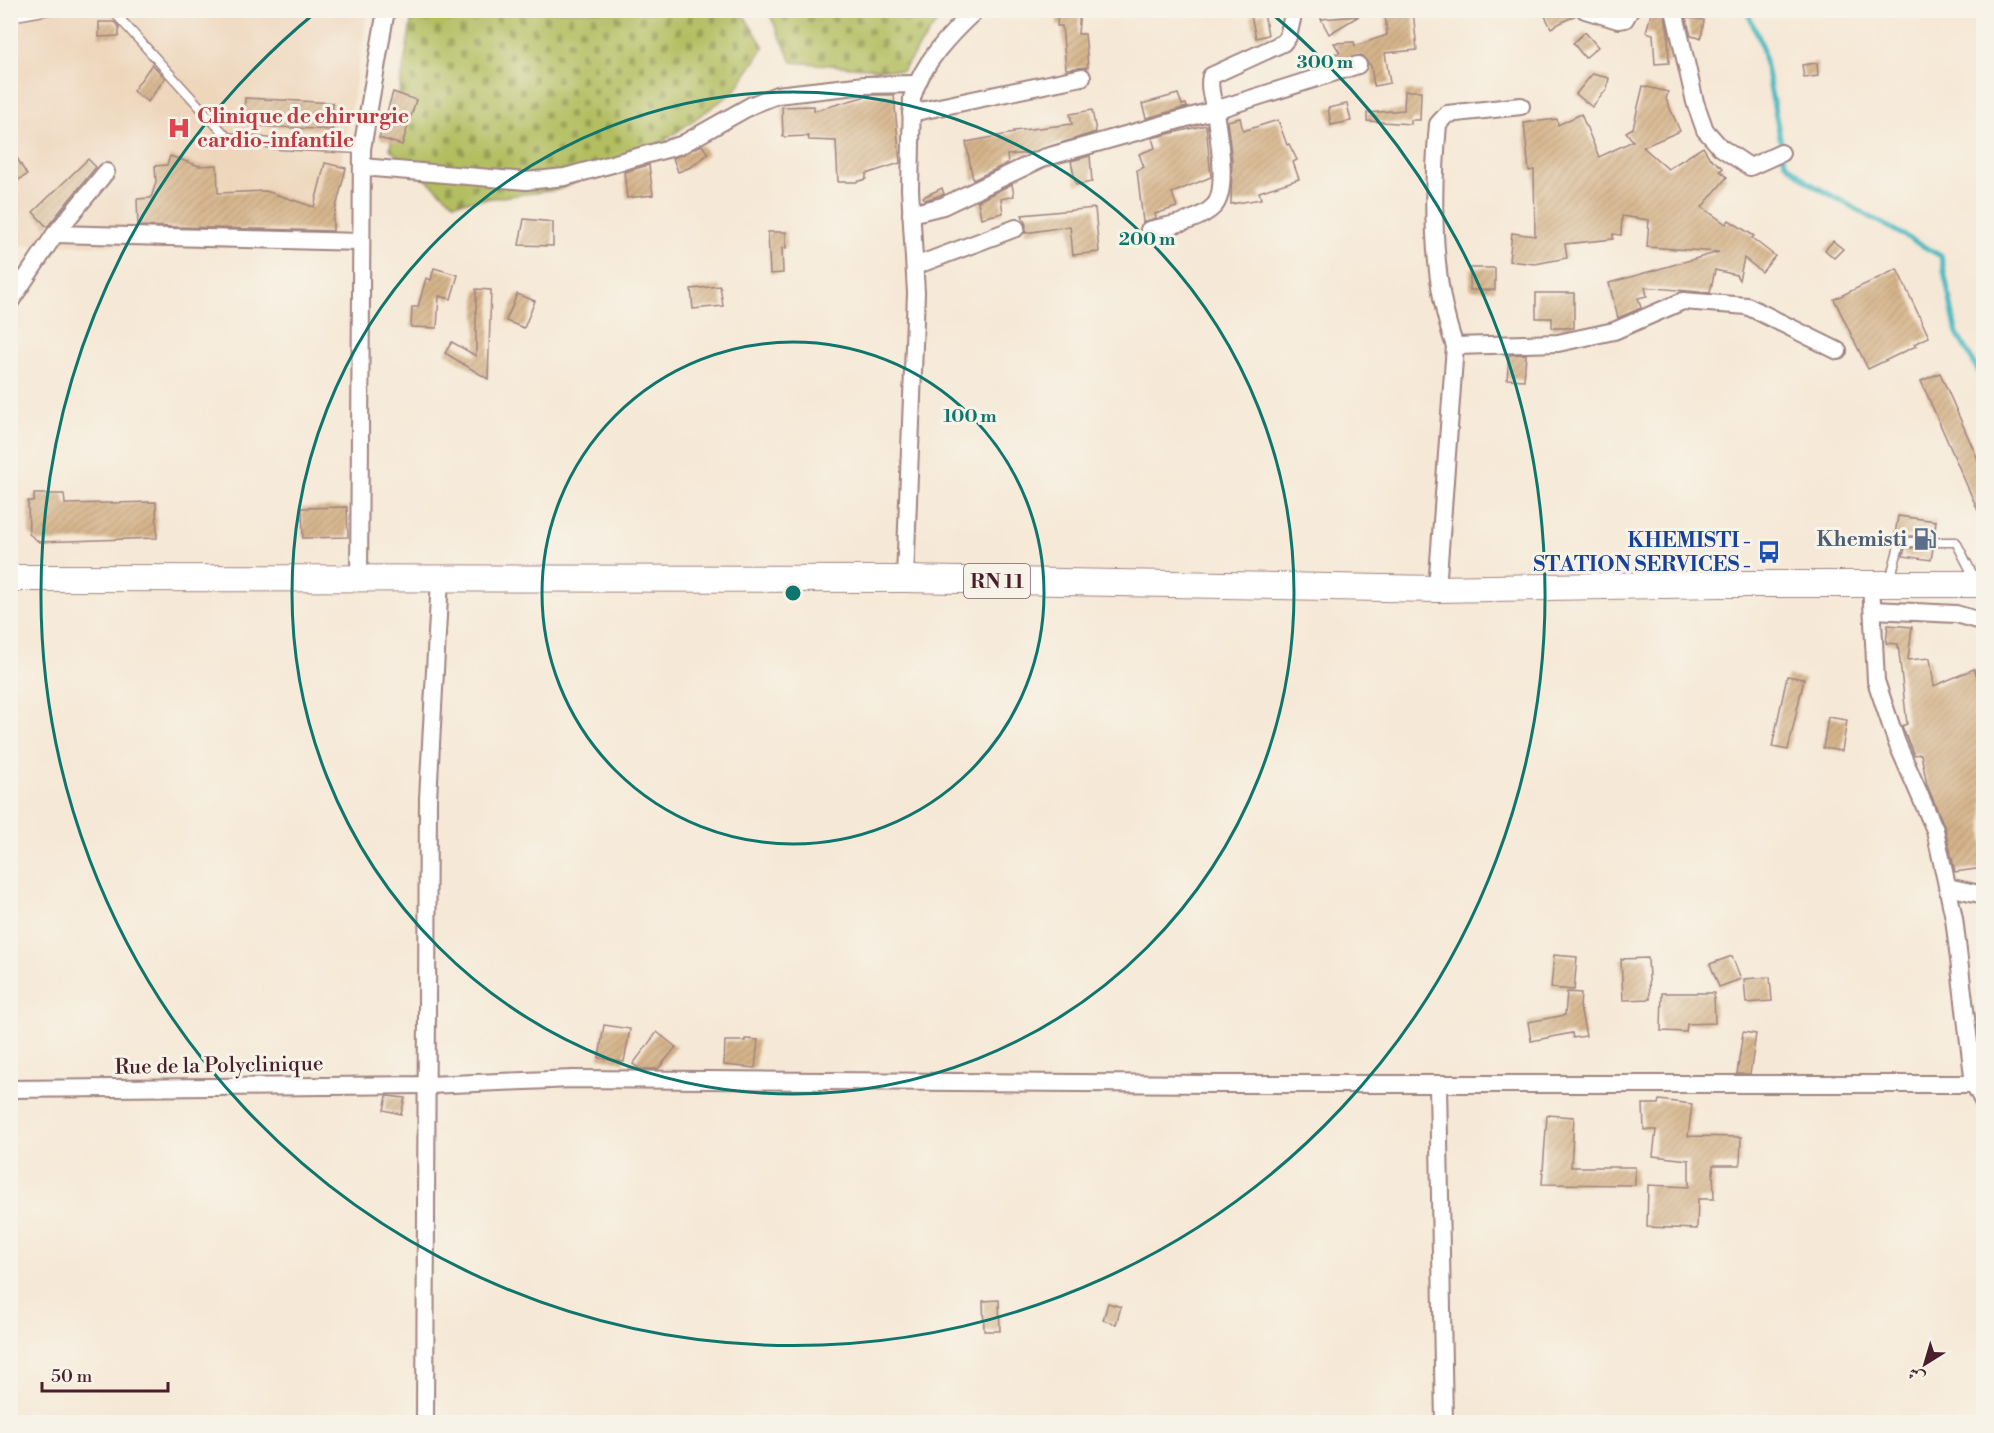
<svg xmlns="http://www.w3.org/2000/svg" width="1994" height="1433" viewBox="0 0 1994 1433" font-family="'Libre Bodoni',Amiri,serif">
<defs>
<pattern id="cemetery-stones" width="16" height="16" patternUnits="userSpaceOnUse" patternTransform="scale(1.5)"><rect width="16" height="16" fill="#b2be60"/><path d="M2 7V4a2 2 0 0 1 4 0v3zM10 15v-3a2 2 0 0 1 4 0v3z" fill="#939a4f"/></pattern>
<pattern id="building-hatch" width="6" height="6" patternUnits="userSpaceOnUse" patternTransform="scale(1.5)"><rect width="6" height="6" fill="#d5b48a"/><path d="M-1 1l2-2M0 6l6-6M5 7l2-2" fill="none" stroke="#b89a77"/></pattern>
</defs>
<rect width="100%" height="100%" fill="#f7f3e8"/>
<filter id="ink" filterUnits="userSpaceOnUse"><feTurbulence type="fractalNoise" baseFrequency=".0167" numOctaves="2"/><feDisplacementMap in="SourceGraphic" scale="12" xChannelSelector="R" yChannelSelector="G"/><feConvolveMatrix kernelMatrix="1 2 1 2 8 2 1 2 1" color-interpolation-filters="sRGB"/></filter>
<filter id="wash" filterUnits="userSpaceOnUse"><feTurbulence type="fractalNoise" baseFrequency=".008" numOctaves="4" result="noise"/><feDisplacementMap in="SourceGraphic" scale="24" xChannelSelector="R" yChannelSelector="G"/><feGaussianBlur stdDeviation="1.35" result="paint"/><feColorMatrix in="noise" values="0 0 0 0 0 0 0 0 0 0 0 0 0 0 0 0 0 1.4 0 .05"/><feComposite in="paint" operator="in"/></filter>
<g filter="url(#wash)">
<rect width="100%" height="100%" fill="#f6e8d6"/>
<path fill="#eed6bb" d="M10,11H368L326,248L11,245Z"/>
<g fill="url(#cemetery-stones)" stroke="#7e6e46" stroke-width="1.5">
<path d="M413,11H741L764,47L735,91L651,150L557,190L454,203L390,149Z"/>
<path d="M768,11H953L937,22L902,71L792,62Z"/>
</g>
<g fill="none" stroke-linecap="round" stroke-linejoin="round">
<path stroke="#4bbac2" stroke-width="5" d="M1746,10L1761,42L1785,162L1809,183L1941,256L1957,334L1984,381"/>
</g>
<g id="blocks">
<g fill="url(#building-hatch)">
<path d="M1058,10H1080L1078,34H1085L1088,67L1066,69L1062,26H1057Z"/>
<path d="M1542,10H1575L1576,15L1551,28Z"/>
<path d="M1652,10H1664L1668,33L1669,63L1655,64L1653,34L1646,32Z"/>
<path d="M1413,11L1417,50L1385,53L1390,83L1374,86L1371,66L1361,55L1332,62L1331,54L1340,53L1334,43L1354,42L1355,46L1387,35L1385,14Z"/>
<path d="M1264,13L1268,35L1256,38L1251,16Z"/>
<path d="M1359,16L1329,34L1321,19Z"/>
<path d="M1686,17L1704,20L1701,38L1691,36Z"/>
<path d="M99,22H114L119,27V36L99,37Z"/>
<path d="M1585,32L1598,47L1585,58L1573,43Z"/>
<path d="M1817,63L1818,76L1804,78L1802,65Z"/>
<path d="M152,64L165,78L148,102L133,91Z"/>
<path d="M1592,74L1609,78L1607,89L1592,107L1576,94Z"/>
<path d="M1643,86L1668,92L1666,99L1680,131L1643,147L1668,169L1703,147L1709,157L1723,168L1720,171L1727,177L1702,207L1726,224L1729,220L1754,236L1752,238L1775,256L1762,272L1744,258L1739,280L1736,275L1715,270L1710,293L1645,287L1647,296L1638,298L1641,308L1618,318L1609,283L1719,252L1647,247L1649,220L1622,216L1621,235L1613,234V239L1565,244L1567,258L1535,264L1509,261L1512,233L1535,236L1534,170L1529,171L1524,123L1557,119L1558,125L1581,114L1599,157L1633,141L1626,132L1633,128Z"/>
<path d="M1405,91H1421L1420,120H1411V124L1367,121V113L1404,110Z"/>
<path d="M393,92L416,100L402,145L379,138Z"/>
<path d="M1178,94L1182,105L1186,104L1187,107L1146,118L1142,104Z"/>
<path d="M870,95H894L900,163L866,174V179L856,182H838L836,141L809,140L808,136L783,137L782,107L814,106V111Z"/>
<path d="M245,98L333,103L332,130L244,125Z"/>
<path d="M1347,104L1351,121L1331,125L1328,108Z"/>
<path d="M1092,110L1096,132L1030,153L1007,155L1008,163L973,180L966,142L1014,133L1013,131L1072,124L1070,114Z"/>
<path d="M1240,118L1243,131L1278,120L1287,145L1289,144L1297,160L1293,162L1299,179L1259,192L1261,199L1231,204L1232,160L1227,121Z"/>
<path d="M1206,125L1211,177L1172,193L1177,207L1155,214L1156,218L1143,222L1137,170L1144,167L1139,154L1155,148L1152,138Z"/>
<path d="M702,145L708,154L691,167L678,172L673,158Z"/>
<path d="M10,146L27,175L10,185Z"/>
<path d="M170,156L199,166L217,165L218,193L266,191L314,207L325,163L346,168L333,219V231L138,226L137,199L151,198L156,182L155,166L167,165Z"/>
<path d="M1090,156L1092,182L1076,185L1071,161Z"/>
<path d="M88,159L96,167L47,227L33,212Z"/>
<path d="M649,165L653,195L627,198L624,172Z"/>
<path d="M1012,184L1014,196L1001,199L1003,213L981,218L978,201Z"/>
<path d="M942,188L944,194L925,200L923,197Z"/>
<path d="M1095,208L1099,252L1073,255L1070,226L1025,233L1026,225L1022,215Z"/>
<path d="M524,219L553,222V246L519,245Z"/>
<path d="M768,232H786V248H782L783,273L770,274Z"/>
<path d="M1833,241L1843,249L1834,258L1825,250Z"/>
<path d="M434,268L458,275L451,299L439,296L437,328L411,327L412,307H418L426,278L431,280Z"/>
<rect x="1470" y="268" width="25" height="22"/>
<path d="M1897,269L1929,337L1914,344L1916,346L1868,369L1834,299Z"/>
<path d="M720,286L723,306L693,309L691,289Z"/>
<path d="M476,289L491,290L488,379L445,353L452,342L476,356Z"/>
<path d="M1536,293H1574V328H1552V318H1536Z"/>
<path d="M517,294L535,301L524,328L506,321Z"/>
<path d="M1526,354L1524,380L1507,379L1509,355Z"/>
<path d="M1940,373L1983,471V522L1921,381Z"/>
<path d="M34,494H64L65,504L156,502L157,538L39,542L29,534L28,501H34Z"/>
<path d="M347,507L348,537L303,538L302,508Z"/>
<path d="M1898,516L1936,521L1934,536H1900L1894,540Z"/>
<path d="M1905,548H1933L1931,560L1903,556Z"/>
<path d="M1888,625L1912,627L1908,660L1930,658L1934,686L1974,669L1983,692V868L1955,872L1945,828L1927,785L1921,754L1914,755L1902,726L1907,724L1898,644L1886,643Z"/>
<path d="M1787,676L1804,679L1788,750L1772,747Z"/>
<path d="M1828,717L1847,720L1842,751L1823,748Z"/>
<path d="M1554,955L1577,957L1574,990L1551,988Z"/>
<path d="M1732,956L1741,979L1719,987L1710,964Z"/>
<path d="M1648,958L1650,999L1623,1000L1621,959Z"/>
<path d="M1770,977L1772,1001L1746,1003L1744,979Z"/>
<path d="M1567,992L1581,993L1580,1007L1586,1036L1573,1038L1572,1033L1531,1041L1528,1022L1565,1015Z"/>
<path d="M1662,993H1714L1715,1023L1687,1024L1686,1032L1661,1031Z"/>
<path d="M604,1025L630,1029L624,1062L599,1058Z"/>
<path d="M657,1032L676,1047L658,1069H640L633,1064Z"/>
<path d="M1743,1032L1756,1034L1750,1074H1737Z"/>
<path d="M745,1039L758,1040L755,1068L724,1065L725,1041H745Z"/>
<path d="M387,1096L405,1098L401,1114L384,1110Z"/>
<path d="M1659,1100L1692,1104L1688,1136L1741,1137L1740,1165H1713L1714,1199H1698L1697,1229L1647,1227L1648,1185L1689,1187V1160L1653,1156L1656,1130H1644L1643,1104H1658Z"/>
<path d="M1547,1115L1574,1117L1571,1167H1635V1185L1542,1184Z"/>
<path d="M999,1300L1000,1331H984L983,1301Z"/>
<path d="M1108,1303L1121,1307L1116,1324L1103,1320Z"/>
</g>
</g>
</g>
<g filter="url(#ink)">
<use href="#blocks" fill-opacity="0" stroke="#a08480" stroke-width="1.5"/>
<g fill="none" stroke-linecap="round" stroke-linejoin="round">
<g stroke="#a08480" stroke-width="11">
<g id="lane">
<path d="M112,10L227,137L282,145L362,149"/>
<path d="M10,17L49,10"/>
<path d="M1890,580L1900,542H1956L1975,579"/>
</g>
</g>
<g stroke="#a08480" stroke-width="20">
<g id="street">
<path d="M1585,10L1618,20L1625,19L1630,10"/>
<path d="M1674,10L1695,102L1705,130L1720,147L1750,167L1781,153"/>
<path d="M911,113L1082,77"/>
<path d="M362,167L526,181L565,177L681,145L752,105L777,95L865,85L916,84"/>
<path d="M911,214L943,206L1043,158L1215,110L1358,65"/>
<path d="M1149,230C1170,225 1198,222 1214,206C1229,190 1218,133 1215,112C1213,99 1208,88 1211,76L1283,43L1288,37L1294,10"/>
<path d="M55,234L360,242"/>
<path d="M915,266L1016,228"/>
<path d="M10,302L55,234L106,172"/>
<path d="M1455,346C1431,281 1432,192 1438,124L1447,114L1521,106"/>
<path d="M359,579L362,149L386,10"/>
<path d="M905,579L916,293L910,189L912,98C922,63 950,34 976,10"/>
<path d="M1871,583L1876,681L1897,743L1935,830L1954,918L1974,1084L1984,1103"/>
<path d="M1437,589L1455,346L1558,343L1614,331L1683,301L1747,306L1838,351"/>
<path d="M1873,610L1956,614L1984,622"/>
<path d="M1948,887L1984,895"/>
<path d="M1438,1084L1444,1422"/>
<path d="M10,1089L428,1085L573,1079L1216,1084H1974"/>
<path d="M425,1422L428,799L440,579"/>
</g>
</g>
<g stroke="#a08480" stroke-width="28">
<path id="primary" d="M10,578L905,579L1437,589L1721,584H1984"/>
</g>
<use href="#lane" stroke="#fff" stroke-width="8"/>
<use href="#street" stroke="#fff" stroke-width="16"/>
<use href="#primary" stroke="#fff" stroke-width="26"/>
</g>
</g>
<g fill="none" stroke="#0f766e" stroke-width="3">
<circle cx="793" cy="593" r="251"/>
<circle cx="793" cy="593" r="501"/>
<path d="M1271 13A752 752 0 1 1 315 13"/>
</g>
<defs>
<g id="hospital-bare" transform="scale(1.8)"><path d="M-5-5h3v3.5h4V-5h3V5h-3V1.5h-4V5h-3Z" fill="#e0444e" stroke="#f7f3e8" stroke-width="2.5" paint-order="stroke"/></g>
<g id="fuel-bare" transform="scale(1.8)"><path d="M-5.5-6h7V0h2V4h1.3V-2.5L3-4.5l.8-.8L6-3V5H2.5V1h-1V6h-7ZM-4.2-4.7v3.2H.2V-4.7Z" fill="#5c6f8a" stroke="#f7f3e8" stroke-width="2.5" paint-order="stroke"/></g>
<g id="bus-bare" transform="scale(1.8)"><path d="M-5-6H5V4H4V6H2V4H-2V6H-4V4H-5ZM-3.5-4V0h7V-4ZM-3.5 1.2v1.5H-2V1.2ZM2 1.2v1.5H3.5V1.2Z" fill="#1a4fb4" stroke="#f7f3e8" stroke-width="2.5" paint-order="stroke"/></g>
</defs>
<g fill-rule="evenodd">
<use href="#hospital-bare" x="179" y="128"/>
<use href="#fuel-bare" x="1925" y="539"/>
<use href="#bus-bare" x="1769" y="552"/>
</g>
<g text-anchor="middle" stroke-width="6" stroke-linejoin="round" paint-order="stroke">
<rect fill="#f7f3e8" stroke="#7e5f64" stroke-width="1.5" x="964" y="564" width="66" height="34" rx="4.5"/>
<g font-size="20" font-weight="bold" fill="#4a1f2b">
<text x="997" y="588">RN 11</text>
</g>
<g font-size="21" font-weight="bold" fill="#be3a42" stroke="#f7f3e8" text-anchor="start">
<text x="197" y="123">Clinique de chirurgie<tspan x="197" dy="24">cardio-infantile</tspan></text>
</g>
<g font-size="21" font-weight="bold" fill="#4e5e75" stroke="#f7f3e8" text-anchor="end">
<text x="1907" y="546">Khemisti</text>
</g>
<g font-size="21" font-weight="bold" fill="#164399" stroke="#f7f3e8" text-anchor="end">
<text x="1751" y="547">KHEMISTI -<tspan x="1751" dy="24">STATION SERVICES -</tspan></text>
</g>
<g font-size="21" fill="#4a1f2b" stroke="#f7f3e8">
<text transform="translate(219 1065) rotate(-1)" y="7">Rue de la Polyclinique</text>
</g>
</g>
<circle cx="793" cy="593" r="9" fill="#0f766e" stroke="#f7f3e8" stroke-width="3"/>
<g font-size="18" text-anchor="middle" font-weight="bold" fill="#0f766e" stroke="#f7f3e8" stroke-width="6" stroke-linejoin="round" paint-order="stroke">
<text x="1325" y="68">300 m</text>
<text x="1147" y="245">200 m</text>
<text x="970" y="422">100 m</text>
</g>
<rect width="1994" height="1433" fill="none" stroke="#f7f3e8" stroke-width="36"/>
<g transform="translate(1925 1364) rotate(217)" stroke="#f7f3e8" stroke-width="4.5" paint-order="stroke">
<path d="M0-4.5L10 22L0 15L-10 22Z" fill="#4a1f2b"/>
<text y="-9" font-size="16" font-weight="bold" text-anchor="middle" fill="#4a1f2b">ش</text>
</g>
<path d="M42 1382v9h126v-9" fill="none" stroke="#4a1f2b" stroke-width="3"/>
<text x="51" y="1382" font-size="18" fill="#4a1f2b" stroke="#f7f3e8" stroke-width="4.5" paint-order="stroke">50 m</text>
</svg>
